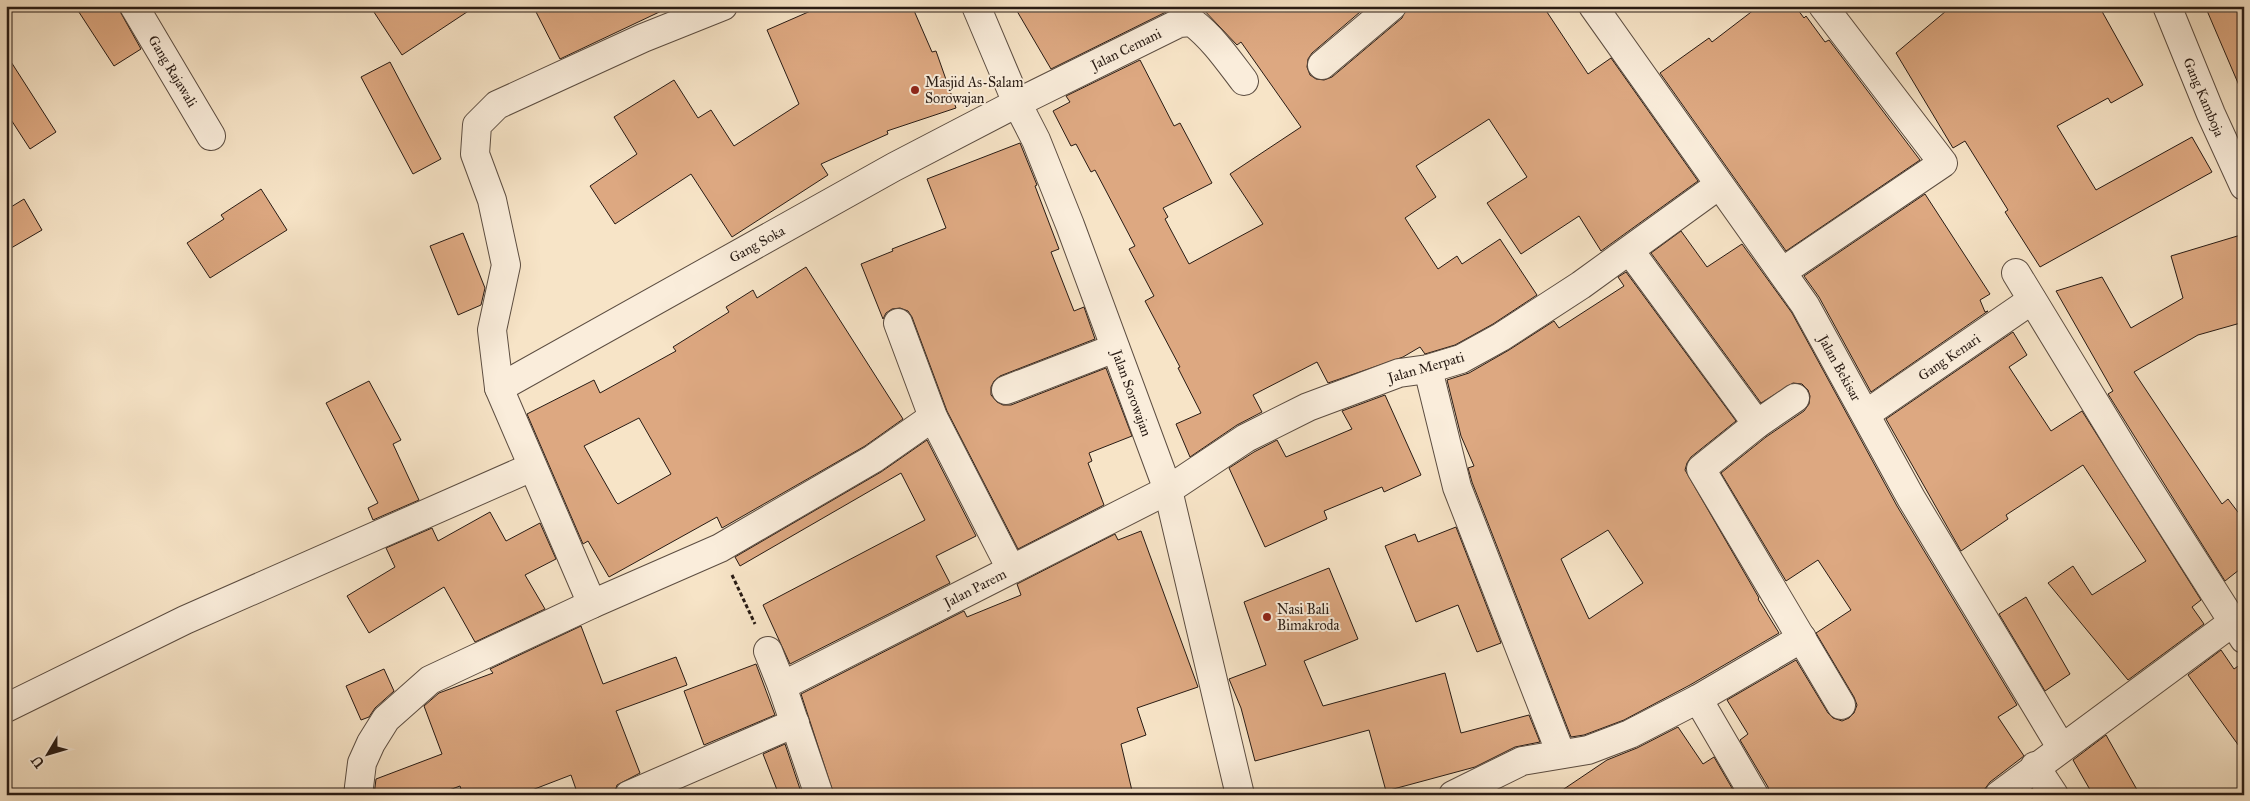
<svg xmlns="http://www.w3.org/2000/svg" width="2250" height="801" viewBox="0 0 2250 801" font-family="'IM FELL Great Primer',serif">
<rect width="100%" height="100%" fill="#f7e4c7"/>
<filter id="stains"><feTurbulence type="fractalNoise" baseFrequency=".004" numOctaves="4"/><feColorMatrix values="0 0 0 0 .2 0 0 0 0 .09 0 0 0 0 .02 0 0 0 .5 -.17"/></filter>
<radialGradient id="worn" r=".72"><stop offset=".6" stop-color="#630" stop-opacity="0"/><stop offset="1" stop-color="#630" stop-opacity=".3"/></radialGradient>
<g fill="#dda881" stroke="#281b14" fill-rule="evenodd">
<path d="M75,6H117L141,49L114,66Z"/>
<path d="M370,6H476L402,55Z"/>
<path d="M533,6H672L560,59Z"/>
<path d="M822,6H912L932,52L936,51L956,108L887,131L888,134L821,164L828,175L732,237L691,174L615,224L590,186L637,154L614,117L674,80L698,118L711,110L734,146L799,104L767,30Z"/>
<path d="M1014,6H1191L1172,9L1051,69Z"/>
<path d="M1200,6H1367L1312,53L1308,59L1307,67L1310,75L1316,79L1324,80L1332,77L1402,18L1407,6H1543L1588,74L1611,58L1698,181L1601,251L1579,216L1521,254L1487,203L1527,177L1489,119L1416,166L1436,197L1405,218L1438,269L1457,256L1462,264L1500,239L1537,295L1493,324L1455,345L1425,354L1420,347L1403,357L1328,383L1317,362L1253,395L1262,412L1237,425L1190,457L1176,424L1201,413L1178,368L1180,367L1145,301L1154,296L1129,249L1135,246L1095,170L1091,172L1076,144L1071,146L1053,111L1070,102L1066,96L1140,60L1174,126L1180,123L1212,183L1163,208L1168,217L1165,219L1189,264L1263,224L1230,174L1301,127L1241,42L1237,45Z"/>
<path d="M1759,6H1795L1804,18L1806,16L1825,42L1829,40L1920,160L1786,251L1660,73L1709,38L1712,42Z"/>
<path d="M1952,6H2099L2143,85L2111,103L2108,98L2057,126L2096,190L2192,137L2212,172L2040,267L2005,212L2008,210L1965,141L1953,148L1896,53Z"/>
<path d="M2205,6H2244V97Z"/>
<path d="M6,54L56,132L30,149L6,112Z"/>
<path d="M390,62L441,159L413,174L361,77Z"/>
<path d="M1020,143L1037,185L1035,186L1059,249L1051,252L1074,311L1084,307L1095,339L1000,376L994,381L991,387V395L997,402L1003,405H1011L1106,368L1132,436L1089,453L1092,461L1088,463L1104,505L1018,549L947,411L912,317L908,311L900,308L892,309L886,313L883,319L861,264L893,251L892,249L946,228L927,179Z"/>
<path d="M261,189L287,230L210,278L187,243L224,219L221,215Z"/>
<path d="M1925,194L1990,294L1980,300L1985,312L1988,311L1871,392L1819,297L1804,276Z"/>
<path d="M24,199L42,230L6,251V210Z"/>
<path d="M1681,231L1707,267L1742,244L1792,313L1897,506L2017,705L1998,717L2024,756L1990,782L1984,790L1978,795H1770L1768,787L1740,740L1748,734L1727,700L1796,660L1828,713L1833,718L1842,721L1849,718L1854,713L1857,705L1854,697L1816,633L1851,610L1818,560L1786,581L1721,473L1766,437L1804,411L1809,404L1810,396L1808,390L1802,384L1793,383L1761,403L1651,253Z"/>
<path d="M463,233L485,288L481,305L458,315L430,246Z"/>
<path d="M2244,234V322L2198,335L2134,372L2222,504L2228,499L2244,520V566L2225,581L2108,394L2113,391L2056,291L2102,277L2131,328L2183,298L2171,256Z"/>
<path d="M806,267L903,419L865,446L722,528L717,517L609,577L588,541L583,544L527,414L594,380L600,393L676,351L673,347L729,312L726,307L753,290L757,298ZM639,418L671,474L618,504L616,502L584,446Z"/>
<path d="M1626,272L1736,421L1691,457L1687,463L1685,470L1759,598L1758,599L1779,633L1690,685L1624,720L1584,735L1571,737L1472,482L1468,468L1474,466L1461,436L1447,380L1469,373L1509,350L1554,321L1559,328L1624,286L1618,277ZM1608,530L1643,583L1589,619L1561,559Z"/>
<path d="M2013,332L2027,355L2009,367L2051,431L2082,411L2201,600L2192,607L2204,624L2128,680L2048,583L2073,566L2092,595L2146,561L2083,465L2006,515L2008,519L1961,551L1886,419Z"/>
<path d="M369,381L401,440L393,444L419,500L373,520L368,508L378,503L326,403Z"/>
<path d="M1385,395L1421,475L1384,492L1382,487L1324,511L1327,519L1265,547L1229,468L1254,452L1277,440L1286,457L1352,429L1342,411Z"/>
<path d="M927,440L976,536L936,556L950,583L790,664L763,605L925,520L901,473L740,566L735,557L881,472Z"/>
<path d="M490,512L506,541L540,523L556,559L525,575L545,609L475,642L444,587L369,633L347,596L395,567L386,548L432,528L438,541Z"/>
<path d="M1456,527L1501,643L1477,652L1458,605L1416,622L1385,546L1415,534L1418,542Z"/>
<path d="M1141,531L1198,687L1137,708L1146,735L1121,744L1133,795H834L801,694L964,611L967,617L1021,595L1017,584L1115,534L1118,540Z"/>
<path d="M1329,568L1358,639L1304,661L1323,706L1445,673L1461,733L1529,715L1540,742L1515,747L1475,767L1386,791L1369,730L1255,761L1241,708L1229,679L1266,665L1244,602Z"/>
<path d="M2026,597L2070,674L2045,691L1999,614Z"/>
<path d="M581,626L603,684L676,657L687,685L616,711L640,773L617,785L614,795H578L571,775L519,795H463L460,786L436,795H374L376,779L442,754L424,706L439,693L493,673L490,669Z"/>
<path d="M2221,650L2234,669L2244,662V753L2188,675Z"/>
<path d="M756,664L775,715L704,745L684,691Z"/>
<path d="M384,669L394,691L375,708L369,717L361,720L346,686Z"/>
<path d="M1678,727L1703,764L1714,757L1736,795H1555L1607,760L1637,748Z"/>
<path d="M2106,735L2140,795H2093L2073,760Z"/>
<path d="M785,744L802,795H779L763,754Z"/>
</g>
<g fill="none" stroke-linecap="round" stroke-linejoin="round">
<g stroke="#5c4d41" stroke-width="30">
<g id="minor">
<path d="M134,6L211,136"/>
<path d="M976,6L1017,103L1036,140L1070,225L1168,490L1240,795"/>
<path d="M1593,6L1805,305L1911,498L2061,747"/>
<path d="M2167,6L2211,114L2244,186"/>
<path d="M1322,65L1392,6"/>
<path d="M1630,251L1757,424L1701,469L1841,705"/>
<path d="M1782,272L1943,163L1823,6"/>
<path d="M2016,273L2128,457L2233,622"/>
<path d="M898,323L933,417L1011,569"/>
<path d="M1428,369L1457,487L1561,754"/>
<path d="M499,388L894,167L1017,103L1179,23L1192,22C1213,38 1228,60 1244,81"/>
<path d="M1006,390L1115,348"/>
<path d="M1866,414L2032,300"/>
<path d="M1757,424L1795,398"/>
<path d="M592,604L499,388L492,330L506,265L492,200L475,154L477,125L497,105L643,38L723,6"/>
<path d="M768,651L782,686L819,795"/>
<path d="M782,686L1168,490L1246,438L1308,407L1399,373L1428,369L1461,359L1501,337L1581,285L1719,185"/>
<path d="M1698,699L1802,638"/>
<path d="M6,708L185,620L532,467"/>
<path d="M2035,766L2054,795"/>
<path d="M358,795L362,763L371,743L386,719L430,680L592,604L720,548L873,459L933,417"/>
<path d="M629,795L795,723"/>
<path d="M1453,795L1522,761L1588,750L1630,734L1698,699L1754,795"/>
<path d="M1999,795L2233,622L2244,639"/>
</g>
</g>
<path stroke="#281b14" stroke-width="3" stroke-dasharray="4 2.5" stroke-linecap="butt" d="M732,575L755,624"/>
<use href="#minor" stroke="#faeddb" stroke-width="28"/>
</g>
<g fill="#8f2418" stroke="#faeddb" stroke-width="2">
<circle cx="915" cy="90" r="5"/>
<circle cx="1267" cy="617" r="5"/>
</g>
<g text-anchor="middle" stroke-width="4" stroke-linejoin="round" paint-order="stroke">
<g font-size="14" fill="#281b14" stroke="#faeddb">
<text transform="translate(1126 49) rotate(-26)" y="5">Jalan Cemani</text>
<text transform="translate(173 71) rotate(59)" y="5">Gang Rajawali</text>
<text transform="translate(2204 97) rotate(67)" y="5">Gang Kamboja</text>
<text transform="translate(757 244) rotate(-29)" y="5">Gang Soka</text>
<text transform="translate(1949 357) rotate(-34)" y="5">Gang Kenari</text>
<text transform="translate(1426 367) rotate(-16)" y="5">Jalan Merpati</text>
<text transform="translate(1840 368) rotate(61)" y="5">Jalan Bekisar</text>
<text transform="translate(1132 393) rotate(70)" y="5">Jalan Sorowajan</text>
<text transform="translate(975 588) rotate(-27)" y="5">Jalan Parem</text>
</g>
<g font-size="14" fill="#281b14" stroke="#faeddb" text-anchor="start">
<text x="925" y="87">Masjid As-Salam<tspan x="925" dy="16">Sorowajan</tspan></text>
<text x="1277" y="614">Nasi Bali<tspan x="1277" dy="16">Bimakroda</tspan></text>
</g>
</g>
<rect width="2250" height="801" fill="none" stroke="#f7e4c7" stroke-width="25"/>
<rect x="8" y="8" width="2235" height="786" fill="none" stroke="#281b14" stroke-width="2.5"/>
<rect x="12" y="12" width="2225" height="776" fill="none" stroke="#281b14"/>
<g transform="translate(48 754) rotate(232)" stroke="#faeddb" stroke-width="4" paint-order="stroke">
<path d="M0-4L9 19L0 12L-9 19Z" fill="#281b14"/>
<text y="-8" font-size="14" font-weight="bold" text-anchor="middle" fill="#281b14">U</text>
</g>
<rect width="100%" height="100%" filter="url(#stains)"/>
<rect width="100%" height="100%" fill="url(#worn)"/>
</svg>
